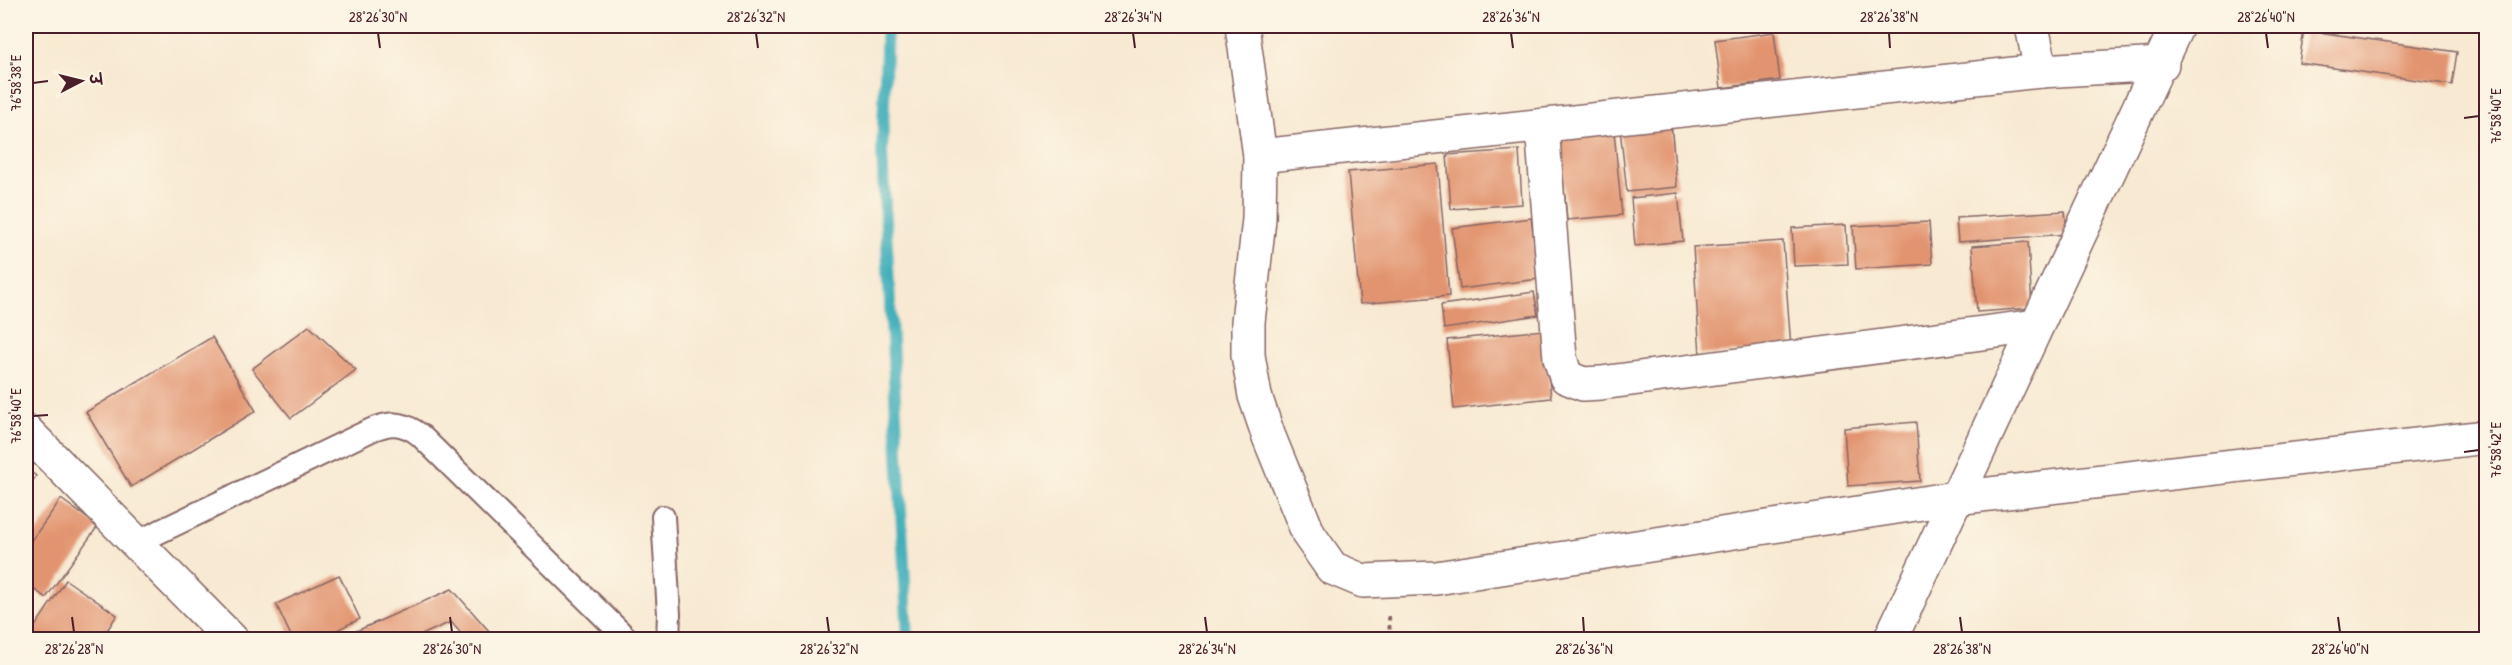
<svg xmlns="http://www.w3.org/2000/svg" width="2512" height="665" viewBox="0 0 2512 665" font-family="'Patrick Hand','Playpen Sans Deva',sans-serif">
<rect width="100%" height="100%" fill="#fcf5e5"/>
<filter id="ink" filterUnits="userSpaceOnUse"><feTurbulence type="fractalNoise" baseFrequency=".0167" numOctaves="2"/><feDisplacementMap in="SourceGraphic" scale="12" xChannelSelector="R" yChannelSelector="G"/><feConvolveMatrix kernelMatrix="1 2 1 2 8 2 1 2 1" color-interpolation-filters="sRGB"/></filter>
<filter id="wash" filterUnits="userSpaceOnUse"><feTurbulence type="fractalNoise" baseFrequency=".008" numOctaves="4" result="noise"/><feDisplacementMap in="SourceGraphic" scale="24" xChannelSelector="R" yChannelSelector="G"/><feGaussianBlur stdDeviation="1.35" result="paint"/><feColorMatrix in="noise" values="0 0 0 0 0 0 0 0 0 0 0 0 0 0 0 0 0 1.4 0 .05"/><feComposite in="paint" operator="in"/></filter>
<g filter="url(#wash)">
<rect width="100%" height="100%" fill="#f8e9d2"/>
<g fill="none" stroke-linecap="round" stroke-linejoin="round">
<path stroke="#3fafba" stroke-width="12" d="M887,26L882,153L908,640"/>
</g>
<g id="blocks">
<g fill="#e29470">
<path d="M2304,30L2457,52L2452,85L2299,63Z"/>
<path d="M1774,32L1780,80L1721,88L1715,40Z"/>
<path d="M1671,123L1677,187L1627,192L1620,129Z"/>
<path d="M1614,131L1622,215L1567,220L1559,136Z"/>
<path d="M1519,150L1522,204L1451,209L1447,155Z"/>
<path d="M1438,164L1449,296L1360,304L1348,172Z"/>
<path d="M1678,193L1683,241L1635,246L1631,198Z"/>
<path d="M2065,211L2067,234L1958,242L1956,218Z"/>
<path d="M1531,218L1539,279L1460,289L1452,228Z"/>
<path d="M1929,222L1932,264L1856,269L1853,226Z"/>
<path d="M1846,225L1848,264L1794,266L1792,228Z"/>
<path d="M1783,241L1791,348L1700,355L1693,247Z"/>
<path d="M2028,242L2032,308L1977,312L1972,246Z"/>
<path d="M1534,292L1538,315L1444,329L1441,305Z"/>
<path d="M309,326L356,370L291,418L252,369Z"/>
<path d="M1544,330L1551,398L1454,409L1447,340Z"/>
<path d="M212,337L256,411L131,487L86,412Z"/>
<path d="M1916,422L1920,481L1848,486L1844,428Z"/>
<path d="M26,468L36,476L26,491Z"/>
<path d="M61,499L98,526L46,598L26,583V548Z"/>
<path d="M339,575L360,619L316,640H293L276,604Z"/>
<path d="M66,580L117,615L101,640H26Z"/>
<path d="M452,589L497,640H467L451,622L410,640H336Z"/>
</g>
</g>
</g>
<g filter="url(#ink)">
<use href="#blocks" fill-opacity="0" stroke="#876665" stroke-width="1.5"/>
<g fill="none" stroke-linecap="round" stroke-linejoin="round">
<g stroke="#876665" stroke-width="26">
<g id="service">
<path d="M663,517L669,614L668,640"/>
<path d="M136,543L369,431C389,422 402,421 420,435L628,640"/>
</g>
</g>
<g stroke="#876665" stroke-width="36">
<g id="minor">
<path d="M1242,26L1260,156L1259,219L1248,322V355L1255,396L1269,437L1309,535L1332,568L1363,581L1436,578L1955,498L2486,437"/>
<path d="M2032,26L2041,71"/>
<path d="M1542,126L1560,358L1566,377L1583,384L1601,383L2036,326"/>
<path d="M1260,156L2041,71L2162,64"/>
<path d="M26,431L232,640"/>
<path d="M1890,640L2177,26"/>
</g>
</g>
<path stroke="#876665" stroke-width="4" stroke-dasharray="4.5 4.5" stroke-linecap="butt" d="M1389,616L1390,640"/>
<use href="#service" stroke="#fff" stroke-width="22"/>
<use href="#minor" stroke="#fff" stroke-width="33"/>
</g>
</g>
<path fill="none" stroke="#4a1f2b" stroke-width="2" d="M378,33L380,48M756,33L758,48M1133,33L1135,48M1511,33L1513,48M1889,33L1890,48M2266,33L2268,48M33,83L48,81M2464,118L2479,116M33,416L48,415M2464,452L2479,450M72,617L74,632M450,617L452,632M827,617L829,632M1205,617L1207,632M1583,617L1584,632M1960,617L1962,632M2338,617L2340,632"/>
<rect width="2512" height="665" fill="none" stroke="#fcf5e5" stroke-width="66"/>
<g transform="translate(81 81) rotate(83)" stroke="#fcf5e5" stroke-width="4.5" paint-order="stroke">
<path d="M0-4.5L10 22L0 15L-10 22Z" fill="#4a1f2b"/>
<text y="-9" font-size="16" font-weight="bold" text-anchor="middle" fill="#4a1f2b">उ</text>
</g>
<rect x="33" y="33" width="2446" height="599" fill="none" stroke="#4a1f2b" stroke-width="2"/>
<g font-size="15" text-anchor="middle" fill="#4a1f2b">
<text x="378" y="22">28°26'30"N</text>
<text x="756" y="22">28°26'32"N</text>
<text x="1133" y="22">28°26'34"N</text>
<text x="1511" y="22">28°26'36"N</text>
<text x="1889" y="22">28°26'38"N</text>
<text x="2266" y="22">28°26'40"N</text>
<text transform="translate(16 83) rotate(-90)" y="5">76°58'38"E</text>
<text transform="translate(2496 116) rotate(-90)" y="5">76°58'40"E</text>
<text transform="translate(16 416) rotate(-90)" y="5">76°58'40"E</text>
<text transform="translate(2496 450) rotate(-90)" y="5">76°58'42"E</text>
<text x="74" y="654">28°26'28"N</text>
<text x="452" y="654">28°26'30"N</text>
<text x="829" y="654">28°26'32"N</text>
<text x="1207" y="654">28°26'34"N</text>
<text x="1584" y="654">28°26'36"N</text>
<text x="1962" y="654">28°26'38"N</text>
<text x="2340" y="654">28°26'40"N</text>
</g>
</svg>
